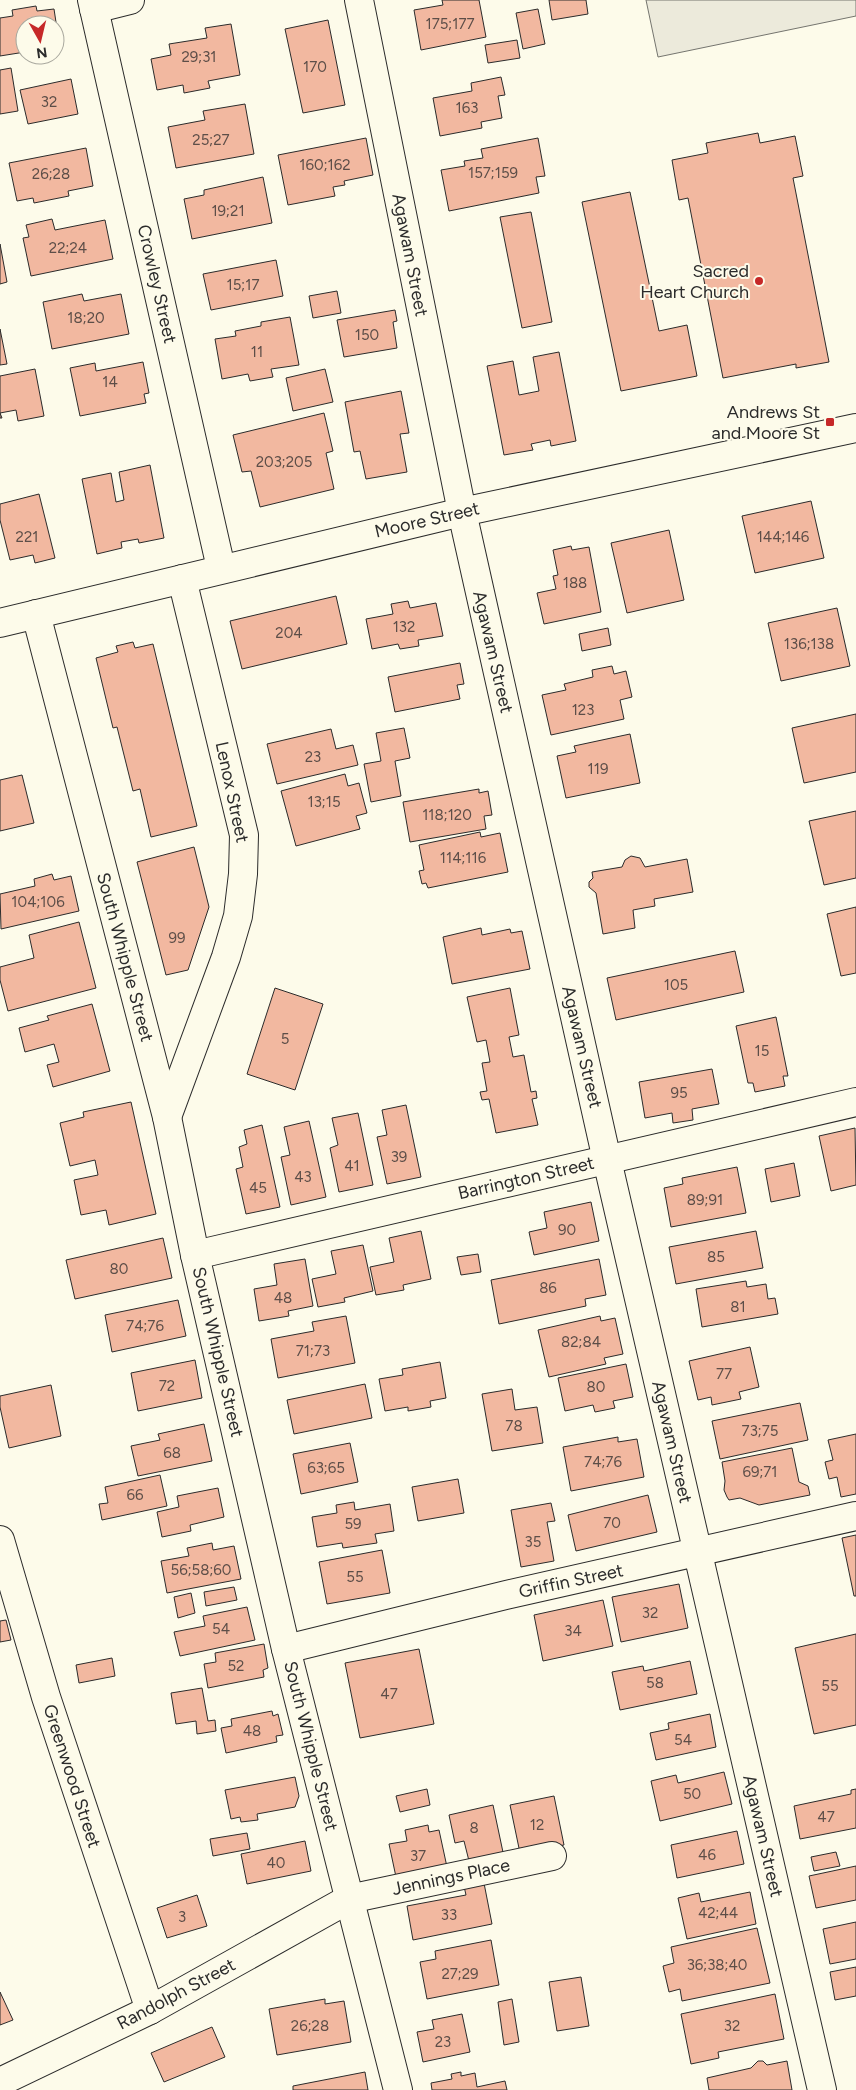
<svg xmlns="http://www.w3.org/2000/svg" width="856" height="2090" viewBox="0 0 856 2090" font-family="Figtree,sans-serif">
<rect width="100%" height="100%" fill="#fdfbea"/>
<path fill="#eceadb" stroke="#74746e" d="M646,0H856V16L658,57Z"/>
<g fill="#f2b8a0" stroke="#2b2b2b">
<path d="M442,0H479L486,37L421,50L414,10L443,5Z"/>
<path d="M549,0H586L588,14L552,20Z"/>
<path d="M36,6L37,11L54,9L59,42H55V25H25V52L0,56V18L13,16L12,10Z"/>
<path d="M538,9L545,44L523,49L516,13Z"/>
<path d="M328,20L345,105L303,113L285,29Z"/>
<path d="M231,24L240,75L208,81L210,88L184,93L183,85L157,90L151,59L171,55L169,44L207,38L205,28Z"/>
<path d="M517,40L520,58L488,63L485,45Z"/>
<path d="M11,68L18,111L0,114V70Z"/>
<path d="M501,77L505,95L498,96L502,118L481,122L482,128L440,136L433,98L472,91L471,83Z"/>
<path d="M71,79L78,114L28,124L20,90Z"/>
<path d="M245,104L254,154L176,168L168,127L205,120L203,111Z"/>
<path d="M758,133L760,143L795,136L803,176L793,178L829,362L796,368V364L723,378L688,198L679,200L672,160L708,153L706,143Z"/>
<path d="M366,138L373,175L344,181L345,185L333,187L335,196L288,205L278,155Z"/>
<path d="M538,138L545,176L536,177L539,193L449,211L441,170L465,166L464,161L483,158L481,149Z"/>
<path d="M86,148L93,186L68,191L69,196L34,203L33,198L17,201L9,163Z"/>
<path d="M263,177L272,223L192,239L184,199L204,195V190Z"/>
<path d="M630,192L659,331L687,325L697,376L621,391L582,202Z"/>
<path d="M531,212L552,322L522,328L500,217Z"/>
<path d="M52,219L55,230L105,220L113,259L31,276L23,238L29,237L26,225Z"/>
<path d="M0,244L7,282L0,284Z"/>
<path d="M276,260L283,296L211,310L203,274Z"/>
<path d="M337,291L341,313L313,318L309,296Z"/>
<path d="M82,294L84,301L121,294L129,334L52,349L43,302Z"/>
<path d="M395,310L397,321L393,322L397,348L344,357L337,320Z"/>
<path d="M290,317L299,365L271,369L273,377L250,381L248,374L222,379L215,339L236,336L235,331L261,326V322Z"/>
<path d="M0,329L7,364L0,365Z"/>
<path d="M559,352L576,441L551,446L550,440L531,444L533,450L504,455L487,366L513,361L519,395L539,391L533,357Z"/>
<path d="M143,362L149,393L144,394L146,403L80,416L70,368L95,363L96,371Z"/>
<path d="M35,369L44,416L18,421L16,410L0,413L2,418H0V376Z"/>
<path d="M325,369L333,402L293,411L286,378Z"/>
<path d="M401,391L409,433L400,434L407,472L366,479L360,451L354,452L345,402Z"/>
<path d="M324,413L333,451L326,453L334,489L260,507L251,471L242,472L233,435Z"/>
<path d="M150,465L164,538L139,543L138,539L121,542L122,548L97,554L82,479L111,473L116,502L124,500L119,472Z"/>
<path d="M39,494L55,558L35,563L33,555L10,560L0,520V504Z"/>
<path d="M811,501L824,558L755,573L742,516Z"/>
<path d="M669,530L684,600L627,613L611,543Z"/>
<path d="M571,546L572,550L589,547L601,612L544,624L537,593L556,589L553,576L558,575L553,550Z"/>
<path d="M336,596L347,644L242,669L230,621Z"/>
<path d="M408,601L410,608L436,603L443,636L418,640L419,646L400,649L398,644L372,649L366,619L393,614L391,604Z"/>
<path d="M837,608L850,666L781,681L768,623Z"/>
<path d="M608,628L611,645L582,651L579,634Z"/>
<path d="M133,642L135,648L153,644L197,826L151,837L140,789L133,791L117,727L113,728L96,658L118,652L116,646Z"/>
<path d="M460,663L464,684L457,685L460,699L395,712L388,677Z"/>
<path d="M612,666L614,674L626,671L632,697L620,700L624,719L551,735L542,695L566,690L564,684L593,677L592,670Z"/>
<path d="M856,714V772L804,783L792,728Z"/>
<path d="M404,728L410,758L395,761L401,796L371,802L364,764L381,761L376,733Z"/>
<path d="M331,729L336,749L353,745L358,765L277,784L267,744Z"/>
<path d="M630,734L640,783L566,798L557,756L576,752L574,746Z"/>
<path d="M345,774L348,786L359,783L367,813L356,816L360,829L296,846L281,791Z"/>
<path d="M22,775L34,823L0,831V780Z"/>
<path d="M479,789V793L488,791L492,815L484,816L486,829L410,842L403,802Z"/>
<path d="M856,811V878L824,885L809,821Z"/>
<path d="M480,832L481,837L500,833L508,872L428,888L426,883L422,884L419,871L424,870L419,845Z"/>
<path d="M194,847L209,907L188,970L166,975L137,862Z"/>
<path d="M631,856L640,858L645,867L687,859L693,892L654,899L655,906L633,910L635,928L603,934L596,893L589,887V882L593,878L592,872L622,867L625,860Z"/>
<path d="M52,874L54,880L71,876L79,911L1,929L0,894L35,886L34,879Z"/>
<path d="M856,907V973L841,976L827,914Z"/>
<path d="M79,922L96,988L8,1011L0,980V967L34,958L29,935Z"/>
<path d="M481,928L482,935L510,929L511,933L522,931L530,969L452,984L443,937Z"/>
<path d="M735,951L744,992L616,1020L607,978Z"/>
<path d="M275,988L323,1004L295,1090L247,1074Z"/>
<path d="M510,988L519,1035L509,1037L513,1057L524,1055L531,1092L536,1091L537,1098L532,1099L538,1125L496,1133L489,1099L482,1100L480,1092L487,1091L482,1063L490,1062L486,1040L477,1042L467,997Z"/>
<path d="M92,1004L110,1071L53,1087L47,1065L59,1062L54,1044L25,1052L19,1028L49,1020L47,1016Z"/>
<path d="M776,1017L788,1076H783L785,1086L755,1092L753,1083H748L736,1026Z"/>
<path d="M712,1069L719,1104L692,1109L693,1120L673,1123L672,1113L645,1118L639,1082Z"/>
<path d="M131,1102L156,1214L109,1225L106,1210L81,1215L74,1180L98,1175L95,1160L70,1166L60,1123L84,1117L83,1112Z"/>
<path d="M406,1105L421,1177L387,1184L377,1137L387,1135L382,1110Z"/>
<path d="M358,1113L373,1185L339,1192L330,1148L338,1145L332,1118Z"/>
<path d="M309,1121L326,1197L291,1205L281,1157L290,1155L284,1127Z"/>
<path d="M262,1125L280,1207L246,1214L236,1169L243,1167L239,1147L247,1144L244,1130Z"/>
<path d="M855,1128L856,1185L831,1191L819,1136Z"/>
<path d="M794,1163L800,1196L771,1202L765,1169Z"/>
<path d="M737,1167L746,1213L671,1227L664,1188L683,1184L682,1178Z"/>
<path d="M591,1202L599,1241L534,1255L529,1232L547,1228L544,1212Z"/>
<path d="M421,1231L431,1279L403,1285L404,1290L376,1295L370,1267L394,1262L389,1238Z"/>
<path d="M756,1231L763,1268L676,1284L669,1247Z"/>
<path d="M163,1238L172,1278L75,1299L66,1260Z"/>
<path d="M363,1245L373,1291L344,1298L345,1302L318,1307L312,1279L336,1274L331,1251Z"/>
<path d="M478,1254L481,1272L461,1275L457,1257Z"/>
<path d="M305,1259L313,1306L288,1311L289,1316L259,1321L254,1289L277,1285L274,1264Z"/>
<path d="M599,1259L606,1295L585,1299L586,1306L499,1324L491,1280Z"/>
<path d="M746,1281L747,1287L766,1284L768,1299L775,1298L778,1314L702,1327L696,1289Z"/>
<path d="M178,1300L186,1336L112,1352L105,1315Z"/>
<path d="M346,1316L355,1363L278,1378L271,1339L314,1331L312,1322Z"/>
<path d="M600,1316L601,1321L615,1318L623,1354L604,1358L606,1364L549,1377L538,1330Z"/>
<path d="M750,1347L759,1387L739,1392L741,1399L712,1405L711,1397L698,1400L689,1361Z"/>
<path d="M195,1360L202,1398L138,1411L131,1373Z"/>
<path d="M440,1362L446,1398L430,1401L431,1407L408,1411V1407L385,1411L379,1379L403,1375L402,1369Z"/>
<path d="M626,1364L633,1397L613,1401L615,1408L595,1412L593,1405L565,1411L558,1378Z"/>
<path d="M365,1384L372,1418L294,1434L287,1400Z"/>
<path d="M51,1385L61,1436L9,1448L0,1407V1396Z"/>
<path d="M512,1389L515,1410L537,1407L543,1443L492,1451L482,1394Z"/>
<path d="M800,1403L808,1440L720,1459L712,1421Z"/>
<path d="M204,1424L212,1461L138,1476L131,1446L160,1440L158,1434Z"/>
<path d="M856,1434V1494L841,1497L837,1477L829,1479L825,1462L833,1460L828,1440Z"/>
<path d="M618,1437V1442L637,1439L644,1477L571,1491L563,1447Z"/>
<path d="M350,1443L358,1482L301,1494L293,1454Z"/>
<path d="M792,1448L799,1482L808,1486L810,1495L759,1505L740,1498L729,1500L727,1497L724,1490L725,1481L722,1462Z"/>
<path d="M160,1475L167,1506L102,1520L99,1504L108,1503L105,1487Z"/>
<path d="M458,1479L464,1513L418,1521L412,1487Z"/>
<path d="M218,1488L224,1517L190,1525L191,1531L162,1537L157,1512L179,1507L177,1496Z"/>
<path d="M648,1495L657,1532L576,1551L568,1515Z"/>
<path d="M354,1502L355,1510L390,1504L394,1531L375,1534L377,1543L343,1548L342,1543L317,1547L312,1517L337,1513L336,1505Z"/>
<path d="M551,1503L555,1521L547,1522L554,1561L521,1567L511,1510Z"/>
<path d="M856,1535V1596H854L842,1538Z"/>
<path d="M212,1543L213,1550L234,1546L241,1579L167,1593L161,1561L189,1556L187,1548Z"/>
<path d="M382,1550L390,1593L327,1604L319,1562Z"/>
<path d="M679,1584L688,1628L621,1642L612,1597Z"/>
<path d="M234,1587L237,1600L206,1606L204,1592Z"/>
<path d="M191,1593L195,1613L178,1618L174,1597Z"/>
<path d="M603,1600L613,1646L543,1661L534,1615Z"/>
<path d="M247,1607L255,1640L180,1656L174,1632L205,1626L203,1616Z"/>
<path d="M6,1620L11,1640L0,1642V1621Z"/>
<path d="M856,1634V1725L814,1734L795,1648Z"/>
<path d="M264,1644L268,1668L263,1670L264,1677L208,1688L204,1664L216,1662L215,1653Z"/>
<path d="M419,1649L434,1724L360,1738L345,1663Z"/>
<path d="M112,1658L115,1676L79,1683L76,1665Z"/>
<path d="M690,1661L697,1694L620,1710L612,1672L643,1666L644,1671Z"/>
<path d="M202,1688L208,1721L215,1720L216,1731L197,1734L196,1721L176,1724L171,1693Z"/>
<path d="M272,1711L273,1716L278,1714L283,1735L276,1736L277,1742L226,1753L221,1728L232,1726L231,1719Z"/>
<path d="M710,1714L716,1747L656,1760L650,1733L669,1729L668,1723Z"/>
<path d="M724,1772L732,1804L660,1821L651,1781L676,1775L678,1783Z"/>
<path d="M295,1777L299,1796L295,1807L257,1814L258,1820L241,1822L240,1817L231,1819L225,1790Z"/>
<path d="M427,1789L430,1805L400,1812L396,1796Z"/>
<path d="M856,1789V1828L800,1839L794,1806L851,1794V1790Z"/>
<path d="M554,1796L564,1845L520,1853L510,1805Z"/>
<path d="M493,1805L504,1857L470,1865L464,1841L455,1843L449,1815Z"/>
<path d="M428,1825L429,1832L439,1830L447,1867L396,1877L389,1844L407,1841L405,1830Z"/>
<path d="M737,1831L744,1864L677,1878L671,1845Z"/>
<path d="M247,1833L250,1849L213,1856L210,1839Z"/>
<path d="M305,1841L311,1871L247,1884L241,1854Z"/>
<path d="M836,1852L840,1866L814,1871L811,1857Z"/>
<path d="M856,1866V1900L816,1908L809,1876Z"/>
<path d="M483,1878L492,1924L413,1940L407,1906L466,1895L463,1882Z"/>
<path d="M750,1892L756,1924L687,1939L678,1898L699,1893L701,1902Z"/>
<path d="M197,1895L207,1926L167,1938L157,1908Z"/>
<path d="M856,1922V1959L830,1964L823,1929Z"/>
<path d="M757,1928L770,1983L682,2001L680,1989L669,1992L663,1966L674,1963L671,1947Z"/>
<path d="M491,1940L499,1985L427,1999L420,1962L436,1959L435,1951Z"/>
<path d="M856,1967V1996L835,2000L830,1972Z"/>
<path d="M581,1977L589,2026L557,2031L549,1982Z"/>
<path d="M0,1992L13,2020L0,2025Z"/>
<path d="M775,1994L784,2039L718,2052L719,2058L691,2064L681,2014Z"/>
<path d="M325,1999V2004L344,2001L351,2042L277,2055L269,2009Z"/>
<path d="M512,1999L519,2042L504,2045L498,2002Z"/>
<path d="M462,2014L470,2052L423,2062L417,2032L434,2029L432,2020Z"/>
<path d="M212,2027L225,2057L164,2082L151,2053Z"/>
<path d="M758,2061H763L767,2065L787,2061L792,2090H709L707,2078L751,2068Z"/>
<path d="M365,2072L368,2090H293V2086Z"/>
<path d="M461,2072V2076L475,2073L477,2087L505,2081L507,2090H432L431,2083L452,2079L451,2074Z"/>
</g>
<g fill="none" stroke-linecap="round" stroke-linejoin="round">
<g stroke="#2b2b2b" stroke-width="30">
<g id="minor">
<path d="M92,0L221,568"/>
<path d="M359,0L462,512L607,1160L822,2090"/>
<path d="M94,9L130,0"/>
<path d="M36,614L167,1117L195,1255L286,1649L398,2090"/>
<path d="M0,623L462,512L856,428"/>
<path d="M167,1117L226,957L238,916L243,874L244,835L182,579"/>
<path d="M195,1255L856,1102"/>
<path d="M0,1540L46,1697L150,2010"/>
<path d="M286,1649L506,1595L856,1516"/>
<path d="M0,2082L150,2010L349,1899L552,1856"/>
</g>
</g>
<use href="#minor" stroke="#fdfbea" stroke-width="28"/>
</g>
<g fill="#c62828" stroke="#fdfbea" stroke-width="2">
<circle cx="759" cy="281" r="5"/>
<rect x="825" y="417" width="10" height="10" rx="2.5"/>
</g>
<g text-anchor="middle" stroke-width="4" stroke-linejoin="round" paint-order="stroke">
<g font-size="15" fill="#5d4e48">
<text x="450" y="29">175;177</text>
<text x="199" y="62">29;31</text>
<text x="315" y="72">170</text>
<text x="49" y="107">32</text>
<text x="467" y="113">163</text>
<text x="211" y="145">25;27</text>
<text x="325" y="170">160;162</text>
<text x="493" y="178">157;159</text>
<text x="51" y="179">26;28</text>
<text x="228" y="216">19;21</text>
<text x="68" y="253">22;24</text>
<text x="243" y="290">15;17</text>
<text x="86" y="323">18;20</text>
<text x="367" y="340">150</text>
<text x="257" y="357">11</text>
<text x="110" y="387">14</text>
<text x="284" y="467">203;205</text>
<text x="27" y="542">221</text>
<text x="783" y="542">144;146</text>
<text x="575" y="588">188</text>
<text x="404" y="632">132</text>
<text x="289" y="638">204</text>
<text x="809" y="649">136;138</text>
<text x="583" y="715">123</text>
<text x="313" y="762">23</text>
<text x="598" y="774">119</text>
<text x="324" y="807">13;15</text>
<text x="447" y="820">118;120</text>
<text x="463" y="863">114;116</text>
<text x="38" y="907">104;106</text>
<text x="177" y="943">99</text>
<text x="676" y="990">105</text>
<text x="285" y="1044">5</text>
<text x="762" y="1056">15</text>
<text x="679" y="1098">95</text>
<text x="399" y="1162">39</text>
<text x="352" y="1171">41</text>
<text x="303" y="1182">43</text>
<text x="258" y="1193">45</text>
<text x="705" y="1205">89;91</text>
<text x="567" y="1235">90</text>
<text x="716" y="1262">85</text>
<text x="119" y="1274">80</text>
<text x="548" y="1293">86</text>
<text x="283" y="1303">48</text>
<text x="738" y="1312">81</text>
<text x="145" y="1331">74;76</text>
<text x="581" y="1347">82;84</text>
<text x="313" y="1356">71;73</text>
<text x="724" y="1379">77</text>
<text x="167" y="1391">72</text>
<text x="596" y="1392">80</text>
<text x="514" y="1431">78</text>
<text x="760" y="1436">73;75</text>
<text x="172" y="1458">68</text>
<text x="603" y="1467">74;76</text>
<text x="326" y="1473">63;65</text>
<text x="760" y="1477">69;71</text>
<text x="135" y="1500">66</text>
<text x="612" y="1528">70</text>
<text x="353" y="1529">59</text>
<text x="533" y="1547">35</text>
<text x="201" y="1575">56;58;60</text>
<text x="355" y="1582">55</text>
<text x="650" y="1618">32</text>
<text x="221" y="1634">54</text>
<text x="573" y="1636">34</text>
<text x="236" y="1671">52</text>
<text x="655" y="1688">58</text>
<text x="830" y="1691">55</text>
<text x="389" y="1699">47</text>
<text x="252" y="1736">48</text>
<text x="683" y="1745">54</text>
<text x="692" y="1799">50</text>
<text x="826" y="1822">47</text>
<text x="537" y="1830">12</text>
<text x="474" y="1833">8</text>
<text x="707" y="1860">46</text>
<text x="418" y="1861">37</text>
<text x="276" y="1868">40</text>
<text x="718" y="1918">42;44</text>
<text x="449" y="1920">33</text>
<text x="182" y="1922">3</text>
<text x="717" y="1970">36;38;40</text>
<text x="460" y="1979">27;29</text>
<text x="310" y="2031">26;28</text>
<text x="732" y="2031">32</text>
<text x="443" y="2047">23</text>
</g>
<g font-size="18" fill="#2b2b2b" stroke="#fdfbea">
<text transform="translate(410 255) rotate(79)" y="6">Agawam Street</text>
<text transform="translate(157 284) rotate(77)" y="6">Crowley Street</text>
<text transform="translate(427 520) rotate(-13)" y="6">Moore Street</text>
<text transform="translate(493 652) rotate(77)" y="6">Agawam Street</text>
<text transform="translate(232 792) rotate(78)" y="6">Lenox Street</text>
<text transform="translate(125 957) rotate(75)" y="6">South Whipple Street</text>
<text transform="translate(582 1047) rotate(77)" y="6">Agawam Street</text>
<text transform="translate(526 1178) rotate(-13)" y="6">Barrington Street</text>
<text transform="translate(218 1352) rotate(77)" y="6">South Whipple Street</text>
<text transform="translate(672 1442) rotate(77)" y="6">Agawam Street</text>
<text transform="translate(571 1581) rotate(-12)" y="6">Griffin Street</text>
<text transform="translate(311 1746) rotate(76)" y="6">South Whipple Street</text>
<text transform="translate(72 1776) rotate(72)" y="6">Greenwood Street</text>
<text transform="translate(763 1836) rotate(77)" y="6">Agawam Street</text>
<text transform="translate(451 1877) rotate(-12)" y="6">Jennings Place</text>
<text transform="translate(176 1994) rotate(-28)" y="6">Randolph Street</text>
</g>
<g font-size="18" fill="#2b2b2b" stroke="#fdfbea" text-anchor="end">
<text x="749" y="277">Sacred<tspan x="749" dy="21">Heart Church</tspan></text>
<text x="820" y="418">Andrews St<tspan x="820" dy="21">and Moore St</tspan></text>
</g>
</g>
<g transform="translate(40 40) rotate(172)"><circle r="24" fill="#fdfbea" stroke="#a9a89e"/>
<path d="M0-4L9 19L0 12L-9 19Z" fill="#c62828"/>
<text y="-8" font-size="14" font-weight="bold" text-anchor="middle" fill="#2b2b2b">N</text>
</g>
</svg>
